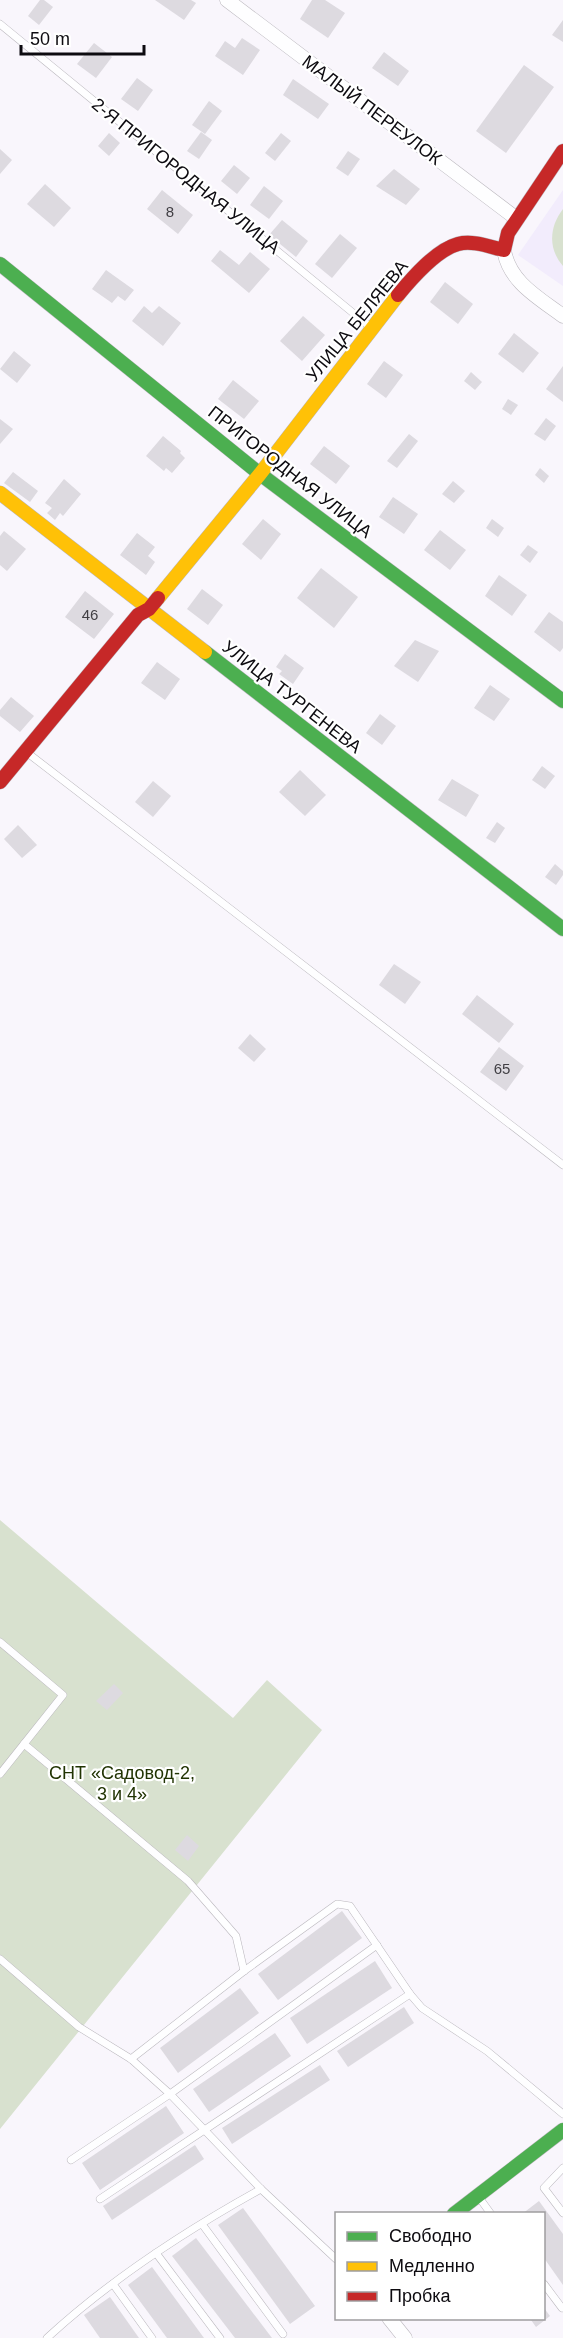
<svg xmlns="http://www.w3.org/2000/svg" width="563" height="2338" viewBox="0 0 563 2338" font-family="Arial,sans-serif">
<rect width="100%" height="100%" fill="#f9f6fc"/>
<path fill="#f2ecfc" d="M563,190V286L518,255Z"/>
<g fill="#d8e1cf">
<path d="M563,209V266C548,249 549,227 563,209Z"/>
<path d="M0,1520L233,1718L267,1680L322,1730L0,2129Z"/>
</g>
<g fill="#dddae0">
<path d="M40,0H44L53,7L39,25L28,16Z"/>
<path d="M155,0H191L196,3L184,20Z"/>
<path d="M312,0H325L345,13L328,38L300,19Z"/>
<path d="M563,20V42L552,35Z"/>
<path d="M242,38L260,50L243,75L215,56L225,41L235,48Z"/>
<path d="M94,43L112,57L96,78L77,64Z"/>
<path d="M384,52L409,71L398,86L372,68Z"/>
<path d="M524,65L554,87L506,153L476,131Z"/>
<path d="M137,78L153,90L138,111L121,99Z"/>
<path d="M293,79L329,104L318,119L283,95Z"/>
<path d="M209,101L222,111L205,134L192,125Z"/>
<path d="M201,132L212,140L199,159L187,151Z"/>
<path d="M109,133L120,143L109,156L98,146Z"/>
<path d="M281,133L291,141L275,161L265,153Z"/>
<path d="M0,149L12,160L0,174Z"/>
<path d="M348,151L360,159L348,176L336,168Z"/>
<path d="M234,165L250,178L237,194L221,181Z"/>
<path d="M394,169L420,189L406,205L376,186Z"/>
<path d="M45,184L71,208L54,227L27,204Z"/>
<path d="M264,186L283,201L269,219L250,205Z"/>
<path d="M162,190L193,215L178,234L147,209Z"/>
<path d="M282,220L308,241L296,257L269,235Z"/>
<path d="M340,234L357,248L332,278L315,264Z"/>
<path d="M220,250L239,265L250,252L270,269L249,293L211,261Z"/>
<path d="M106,270L134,290L125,301L118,296L112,303L92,289Z"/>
<path d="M445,282L473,304L458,324L430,302Z"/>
<path d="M144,306L152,313L159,306L181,323L163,346L132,321Z"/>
<path d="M303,316L325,335L302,361L280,341Z"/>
<path d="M514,333L539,353L523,373L498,354Z"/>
<path d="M14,351L31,365L17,383L0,369Z"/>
<path d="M384,361L403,375L386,398L367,384Z"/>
<path d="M563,366V402L546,389Z"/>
<path d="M471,372L482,382L475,390L464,381Z"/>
<path d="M233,380L259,401L244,419L218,399Z"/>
<path d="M508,399L518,405L511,415L502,409Z"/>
<path d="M546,418L556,426L545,441L534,434Z"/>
<path d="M0,419L13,429L0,444Z"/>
<path d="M409,434L418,441L397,468L387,461Z"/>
<path d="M163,436L181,451L180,453L185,458L172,473L166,468L164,471L146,456Z"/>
<path d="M324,446L350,466L336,484L310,464Z"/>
<path d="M540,468L549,476L544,483L535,475Z"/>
<path d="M13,472L38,491L30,502L4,483Z"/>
<path d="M64,479L81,494L63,516L60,513L55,520L47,513L52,508L45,503Z"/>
<path d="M453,481L465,491L454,503L442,494Z"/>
<path d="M393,497L418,514L404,534L379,517Z"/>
<path d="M263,519L281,534L261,560L242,544Z"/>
<path d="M492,519L504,528L498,537L486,528Z"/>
<path d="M440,530L466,550L450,570L424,550Z"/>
<path d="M4,531L26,549L7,571L0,565V536Z"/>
<path d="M137,533L155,547L148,556L155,562L146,575L120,555Z"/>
<path d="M528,545L538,552L530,563L520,555Z"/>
<path d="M321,568L358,597L334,628L297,598Z"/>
<path d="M499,575L527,595L512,616L485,596Z"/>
<path d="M202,589L223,605L208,625L187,609Z"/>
<path d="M85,591L114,614L94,639L65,617Z"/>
<path d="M549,612L563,622V648L560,652L534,632Z"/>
<path d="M415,640L439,651L418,682L394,666Z"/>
<path d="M285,654L304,668L293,684L279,674L282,671L276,667Z"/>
<path d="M157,662L180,679L165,700L141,683Z"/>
<path d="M490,685L510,699L494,721L474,708Z"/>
<path d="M11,697L34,716L20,732L0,716V710Z"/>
<path d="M380,714L396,726L382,745L366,733Z"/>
<path d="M542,766L555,776L545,789L532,780Z"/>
<path d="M300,770L326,795L305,816L279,792Z"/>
<path d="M452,779L479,795L466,817L438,800Z"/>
<path d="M153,781L171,796L153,817L135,802Z"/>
<path d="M497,822L505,828L495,843L486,838Z"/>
<path d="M18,825L37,845L22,858L4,839Z"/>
<path d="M555,864L563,871V875L556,885L545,877Z"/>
<path d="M394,964L421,982L405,1004L379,985Z"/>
<path d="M477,995L514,1024L499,1043L462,1014Z"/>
<path d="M250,1034L266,1049L254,1062L238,1048Z"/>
<path d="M499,1047L524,1066L506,1091L480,1072Z"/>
<path d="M114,1684L123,1693L107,1710L96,1701Z"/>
<path d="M187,1835L199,1846L188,1861L175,1850Z"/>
<path d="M342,1911L362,1938L278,2000L258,1974Z"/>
<path d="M375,1961L392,1988L307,2044L290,2018Z"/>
<path d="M240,1988L259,2013L178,2073L160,2048Z"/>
<path d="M404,2007L414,2023L348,2067L337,2051Z"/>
<path d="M275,2033L291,2056L209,2112L193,2089Z"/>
<path d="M320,2065L330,2080L232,2144L222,2128Z"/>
<path d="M166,2106L184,2133L100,2190L82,2163Z"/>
<path d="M195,2145L204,2159L112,2220L103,2206Z"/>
<path d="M539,2201L563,2234V2285L544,2258V2214H522Z"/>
<path d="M243,2208L315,2306L290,2324L218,2225Z"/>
<path d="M196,2238L272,2338H235L172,2256Z"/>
<path d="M152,2267L204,2338H167L128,2285Z"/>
<path d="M110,2297L139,2338H100L84,2315Z"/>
<path d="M544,2308L550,2316L536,2327L531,2320L544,2318Z"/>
</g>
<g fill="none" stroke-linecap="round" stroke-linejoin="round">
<g stroke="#bab7bd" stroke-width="8">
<g id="lane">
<path d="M0,24L369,326"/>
<path d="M25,751L563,1165"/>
<path d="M0,1642L63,1695L0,1774"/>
<path d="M24,1744L188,1881L236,1936L244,1971"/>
<path d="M0,1959L79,2027L131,2059L170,2094L261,2189L336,2259"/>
<path d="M131,2059L244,1971L337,1904L350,1906L410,1994"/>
<path d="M71,2160L170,2094L377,1945"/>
<path d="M563,2168L544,2188L563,2213"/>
<path d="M478,2196L491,2214"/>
<path d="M100,2199L410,1994L422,2008L487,2051L563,2114"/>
<path d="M202,2224L283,2334"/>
<path d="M156,2253L220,2338"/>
<path d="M113,2284L152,2338"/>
<path d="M544,2284L562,2308"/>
<path d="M47,2338C111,2279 185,2231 261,2189"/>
</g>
</g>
<g stroke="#bab7bd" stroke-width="15">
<g id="street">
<path d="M227,0L517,219"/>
<path d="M504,250C509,282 539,298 563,316"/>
<path d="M389,2318L405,2338"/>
</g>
</g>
<g stroke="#bab7bd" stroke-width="15">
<g id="fast">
<path d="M0,264L260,474L563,701"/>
<path d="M205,652L563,929"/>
<path d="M454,2214L563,2130"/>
</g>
</g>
<g stroke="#bab7bd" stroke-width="15">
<g id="slow">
<path d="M0,493L205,652"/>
<path d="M158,598L260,474L398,295"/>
</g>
</g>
<g stroke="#bab7bd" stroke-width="15">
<g id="jam">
<path d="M398,295C412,278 436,250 458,244C473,240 490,247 504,250L508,233L563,151"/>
<path d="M0,782L138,615L149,609L158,598"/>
</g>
</g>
<use href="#lane" stroke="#fefeff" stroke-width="7"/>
<use href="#street" stroke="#fefeff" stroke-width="14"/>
<use href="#fast" stroke="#4caf50" stroke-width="14"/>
<use href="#slow" stroke="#ffc107" stroke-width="14"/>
<use href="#jam" stroke="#c62828" stroke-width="14"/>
</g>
<g text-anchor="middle" stroke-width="4.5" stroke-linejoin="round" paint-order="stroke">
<g font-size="15" fill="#413f44">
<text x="170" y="217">8</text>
<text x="90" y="620">46</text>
<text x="502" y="1074">65</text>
</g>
<g font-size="18" fill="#0d0b10" stroke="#fff">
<text transform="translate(372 110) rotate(37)" y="6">МАЛЫЙ ПЕРЕУЛОК</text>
<text transform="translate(186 176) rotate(39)" y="6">2-Я ПРИГОРОДНАЯ УЛИЦА</text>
<text transform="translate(357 321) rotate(-51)" y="6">УЛИЦА БЕЛЯЕВА</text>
<text transform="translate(290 472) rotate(38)" y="6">ПРИГОРОДНАЯ УЛИЦА</text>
<text transform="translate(292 697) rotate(38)" y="6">УЛИЦА ТУРГЕНЕВА</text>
</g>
<g font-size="18" fill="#213403" stroke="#fff">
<text x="122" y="1779">СНТ «Садовод-2,<tspan x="122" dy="21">3 и 4»</tspan></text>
</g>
</g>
<rect x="335" y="2212" width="210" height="108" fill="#ffffff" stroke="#9e9d9f" stroke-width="1.5"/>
<rect x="347" y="2232" width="30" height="9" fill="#4caf50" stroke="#9e9d9f" stroke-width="1.5"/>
<text x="389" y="2242" font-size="18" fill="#0d0b10">Свободно</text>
<rect x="347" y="2262" width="30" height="9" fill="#ffc107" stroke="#9e9d9f" stroke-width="1.5"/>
<text x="389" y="2272" font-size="18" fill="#0d0b10">Медленно</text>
<rect x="347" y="2292" width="30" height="9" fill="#c62828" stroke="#9e9d9f" stroke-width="1.5"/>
<text x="389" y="2302" font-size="18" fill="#0d0b10">Пробка</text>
<path d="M21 45v9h123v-9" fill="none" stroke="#0d0b10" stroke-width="3"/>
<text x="30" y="45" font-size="18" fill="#0d0b10" stroke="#ffffff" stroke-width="4.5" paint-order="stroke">50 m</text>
</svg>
